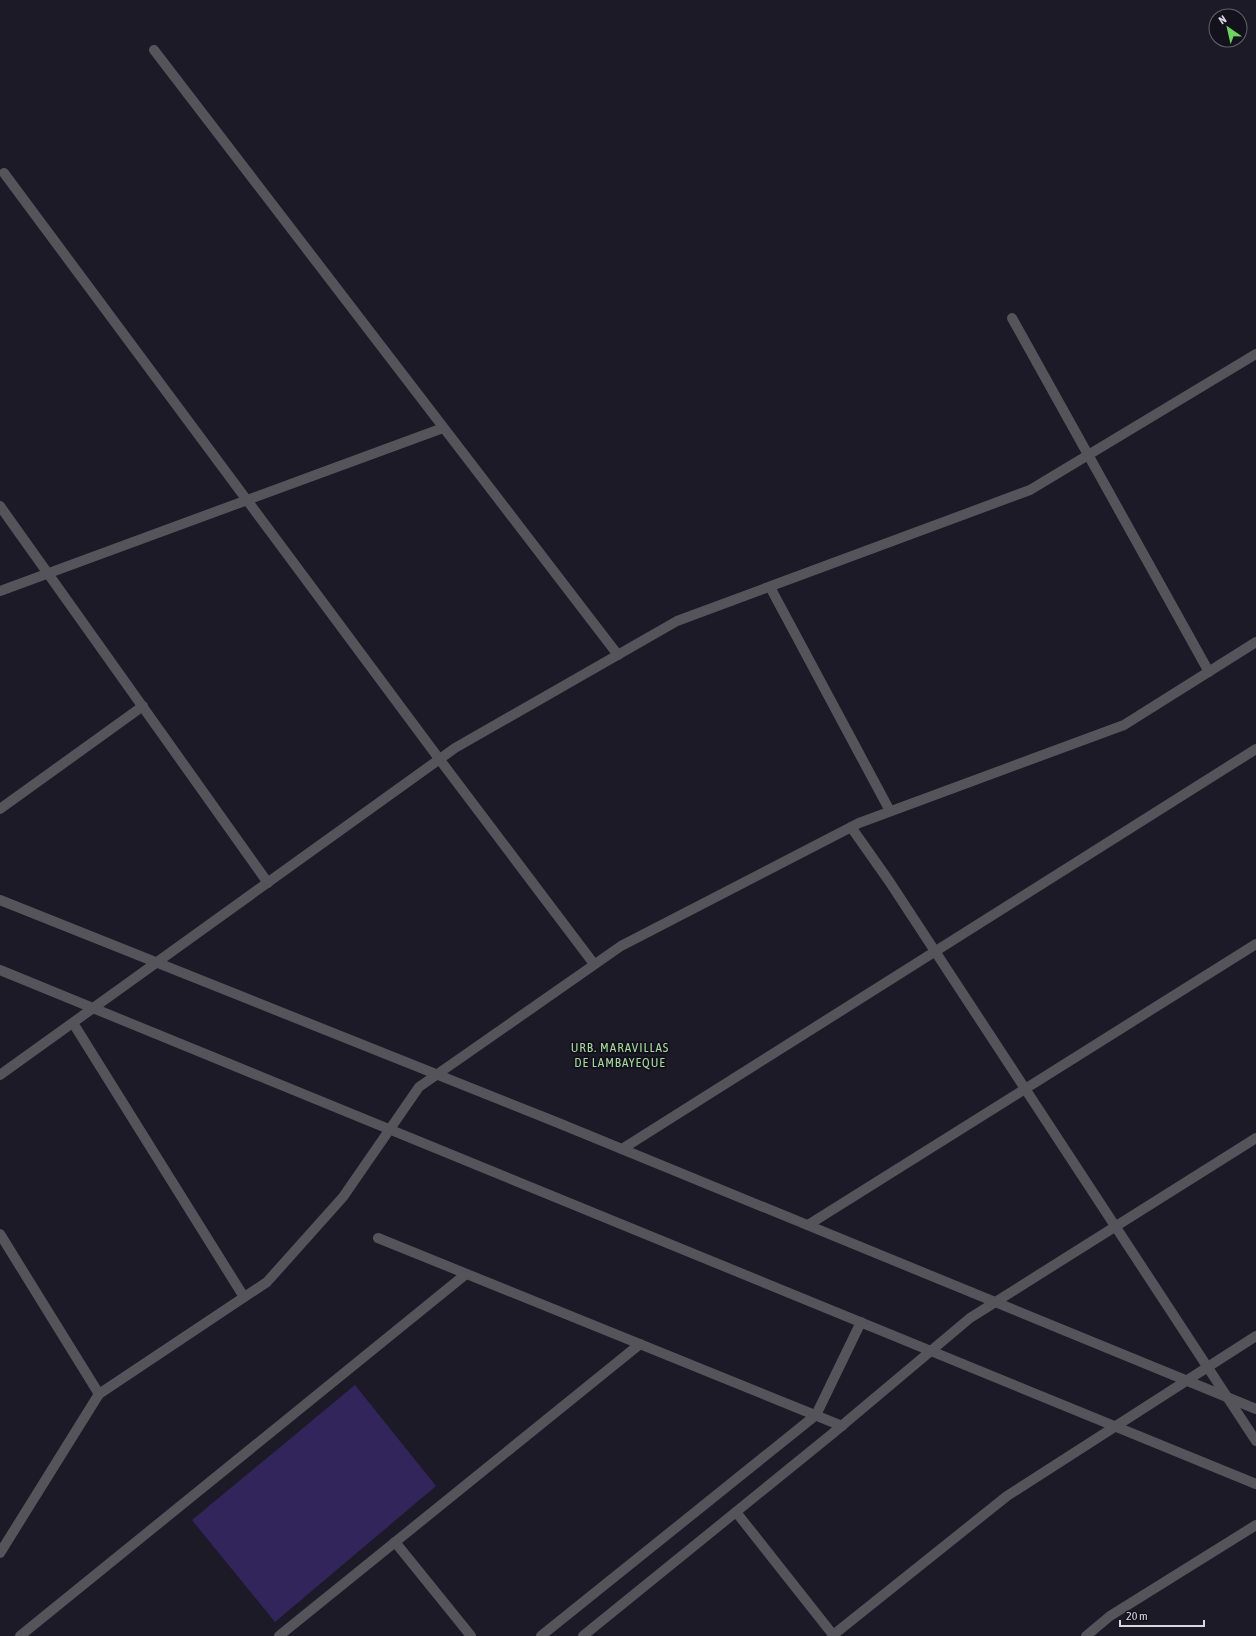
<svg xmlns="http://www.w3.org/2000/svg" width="1256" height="1636" viewBox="0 0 1256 1636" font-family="'Asap Condensed',sans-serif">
<rect width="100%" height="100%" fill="#1c1a26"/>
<path fill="#32255b" d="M355,1385L436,1486L275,1622L192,1520Z"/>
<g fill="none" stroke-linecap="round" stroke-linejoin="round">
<g stroke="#54545a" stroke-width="10">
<path d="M154,50L618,655"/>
<path d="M4,173L440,760L594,964"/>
<path d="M1012,318L1209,672"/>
<path d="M0,506L268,883"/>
<path d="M770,587L890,811"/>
<path d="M0,591L443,428"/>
<path d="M0,809L143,706"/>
<path d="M851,827L889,881L1256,1441"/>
<path d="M0,900L556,1122L1256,1409"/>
<path d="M0,970L1256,1484"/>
<path d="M73,1023L244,1297"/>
<path d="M0,1075L455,748L677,621L1030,490L1256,354"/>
<path d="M622,1149L1256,749"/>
<path d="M808,1225L1256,944"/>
<path d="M0,1234L99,1394"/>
<path d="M378,1238L842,1426"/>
<path d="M736,1512L834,1636"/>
<path d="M395,1542L471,1636"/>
<path d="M0,1553L99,1394L267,1282L343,1197L419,1087L621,946L859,823L1124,725L1256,642"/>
<path d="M20,1636L466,1274"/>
<path d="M279,1636L640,1344"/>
<path d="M541,1636L816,1415L861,1322"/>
<path d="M583,1636L832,1434L970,1318L1256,1138"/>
<path d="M832,1636L1007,1496L1256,1336"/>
<path d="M1086,1636L1110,1616L1256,1525"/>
</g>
</g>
<g text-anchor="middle" stroke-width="4" stroke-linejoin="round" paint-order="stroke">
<g font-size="13" letter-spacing="1" fill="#a4d89b" stroke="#13111c">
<text x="620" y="1052">URB. MARAVILLAS<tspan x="620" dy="15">DE LAMBAYEQUE</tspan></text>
</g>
</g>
<g transform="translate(1228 28) rotate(326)"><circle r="19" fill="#13111c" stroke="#62606a"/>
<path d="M0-3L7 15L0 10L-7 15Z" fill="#6fd35f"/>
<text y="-6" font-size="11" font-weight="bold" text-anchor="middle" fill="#d8d7df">N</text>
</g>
<path d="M1120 1620v6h84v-6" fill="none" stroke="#d8d7df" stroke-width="2"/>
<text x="1126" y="1620" font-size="12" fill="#d8d7df" stroke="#13111c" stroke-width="3" paint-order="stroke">20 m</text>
</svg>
